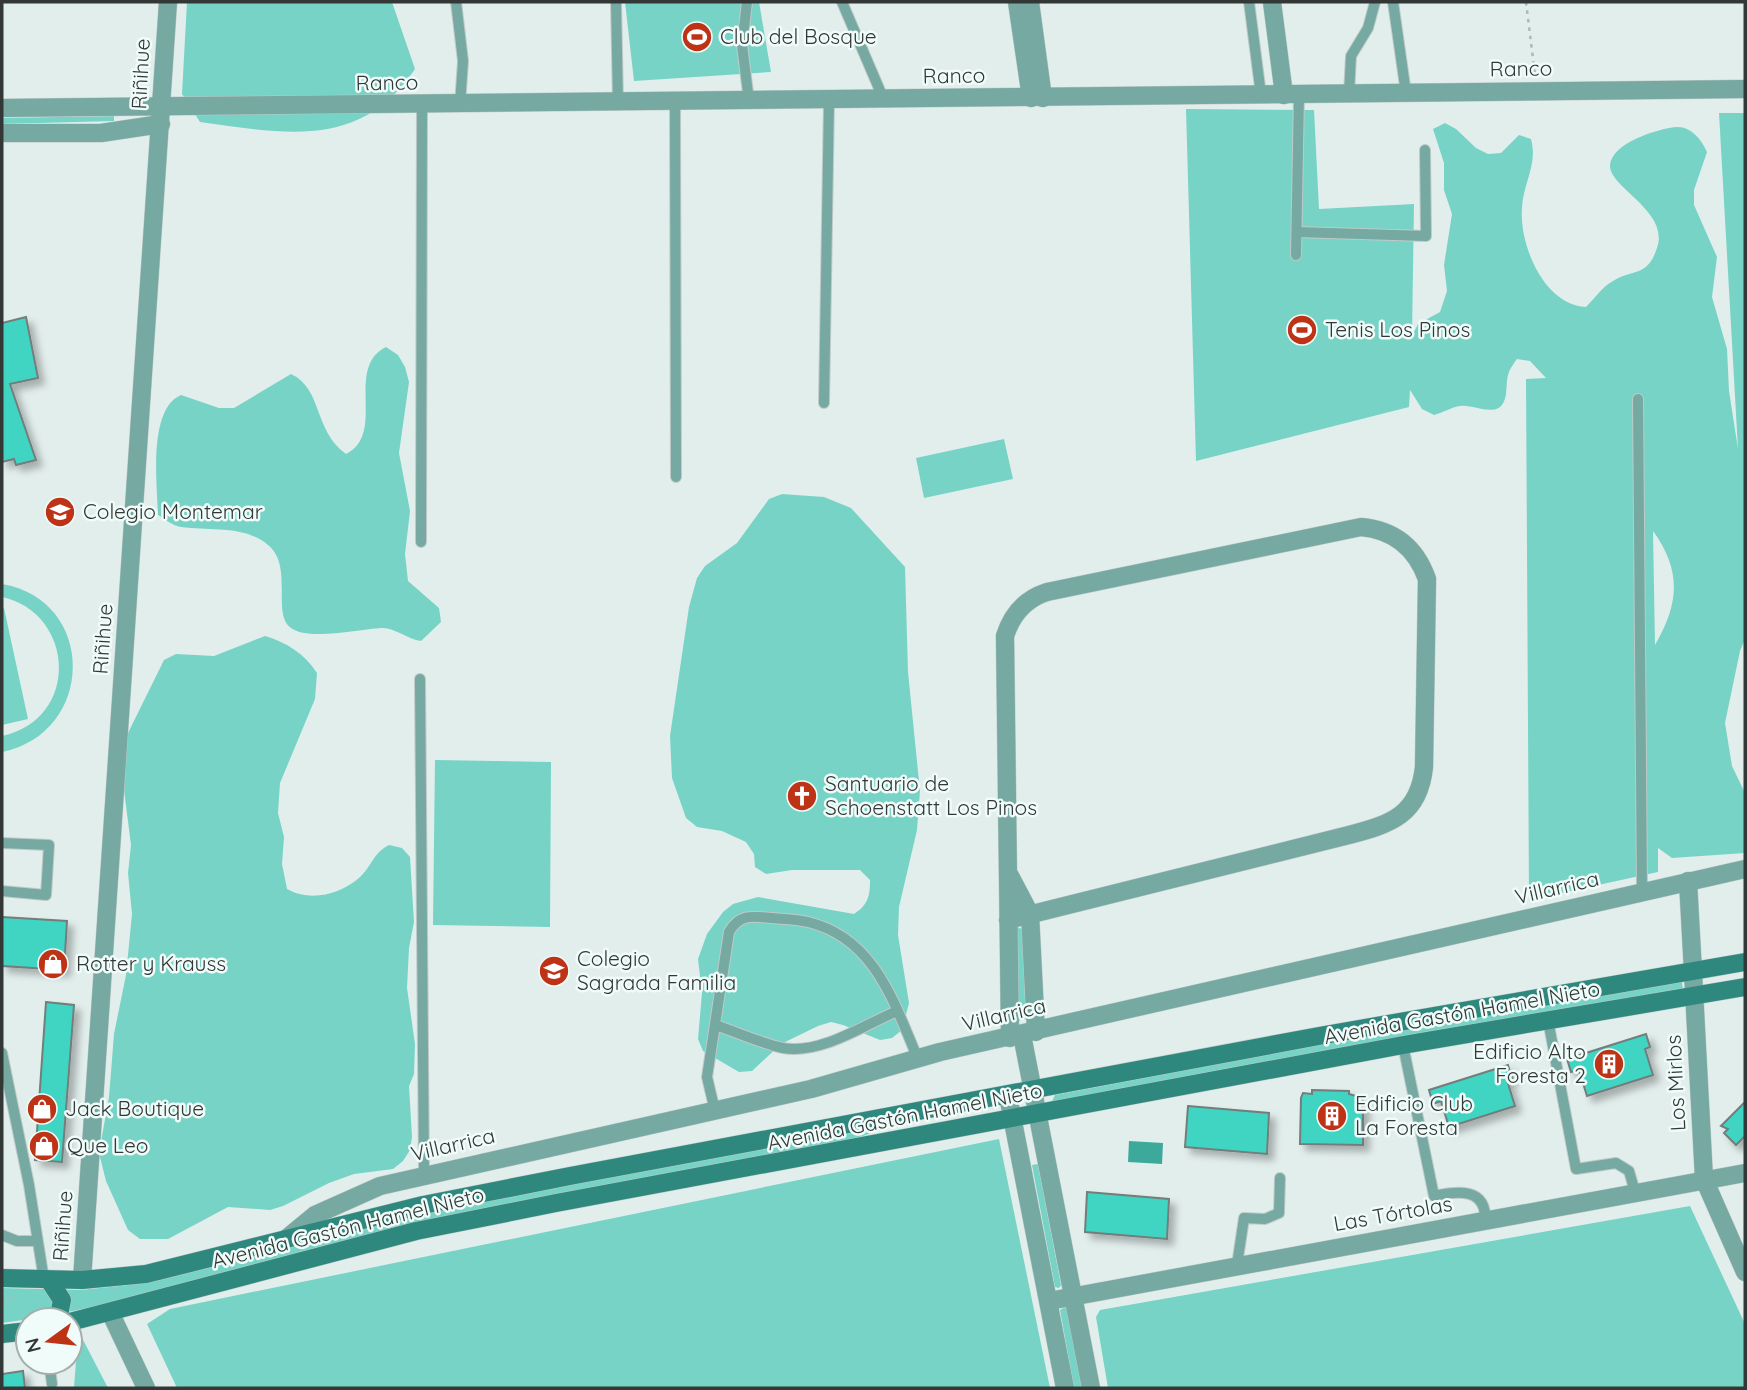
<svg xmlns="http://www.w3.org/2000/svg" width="1747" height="1390" viewBox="0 0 1747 1390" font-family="Quicksand,sans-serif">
<defs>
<filter id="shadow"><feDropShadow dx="6" dy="6" stdDeviation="3.5" flood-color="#0004"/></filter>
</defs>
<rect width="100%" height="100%" fill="#e2eeec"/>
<g fill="#77d3c6" fill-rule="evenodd">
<path d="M187,2H392L415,69C360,151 283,133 200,122L182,94Z"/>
<path d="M625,2H759L771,72L634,81Z"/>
<path d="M1186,109L1314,110L1319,209L1414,204L1412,336L1418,324L1440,312L1447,291L1444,265L1452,214L1444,190V163L1433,129L1445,123L1456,129L1476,148L1488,154L1501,153L1519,135L1531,139C1538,165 1523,183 1522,208C1519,245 1544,305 1586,307C1595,298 1602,287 1613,281C1634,268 1647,278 1657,248C1670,211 1608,187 1610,165C1612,143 1657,129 1676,127C1691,126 1702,140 1707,152L1694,190V205L1717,257L1712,297L1727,349L1729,391L1738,449L1719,113H1745V639L1740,651L1725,723L1732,766L1745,793V853L1672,858L1658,848V872L1529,900L1526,379L1546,378L1530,361L1517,359C1505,375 1508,377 1506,394C1502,422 1476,404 1460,406C1452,407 1442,413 1434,415L1422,409L1410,390L1409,407L1196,461ZM1653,531C1682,571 1679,604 1655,645Z"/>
<path d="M114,116V121L2,124V118Z"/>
<path d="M386,347L398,355L405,367L409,382L399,453L410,511L405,554L408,581L439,608L441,622L421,641C407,639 394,627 381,628C361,629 308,641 291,628C271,614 294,566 268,545C245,525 210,531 181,527C173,526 165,519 158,515C157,483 148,409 181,395L219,408H234L291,374C323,389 313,430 346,454C387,434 344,368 386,347Z"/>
<path d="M1004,439L1013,479L924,498L916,458Z"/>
<path d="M782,494L824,497L851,508L905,567L908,672L920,791L917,830L899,907L898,935L909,1003L902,1030L892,1038L880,1040L843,1025L831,1022L818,1026L781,1044L752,1071L739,1072L703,1051L698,1039L702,993L698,959L707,934L723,912L733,904L758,897L854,914C868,905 870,896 870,880L860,870H792L766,874L755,867L754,854L746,842L722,831L697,827L686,818L672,778L670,736L689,607L697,578L705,566L737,543L769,499Z"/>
<path d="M2,584C97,600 96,733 2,752V736C81,719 75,613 2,597Z"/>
<path d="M4,608L28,719L2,725V609Z"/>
<path d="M265,636C286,642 305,654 317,673L315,699L280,783L278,813L284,837L282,864L287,889C310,902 340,895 360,877C372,866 373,853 389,845L402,848L410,857L414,922L409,948L407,988L415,1044L414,1074L409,1086L412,1137L410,1150L403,1161L393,1169L354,1174L329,1183L283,1206L270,1210L228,1207L168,1239H140L128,1230L106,1181L99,1153L109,1097L114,1034L126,975L132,914L128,873L131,845L124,790L127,735L164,660L176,654L214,656Z"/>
<path d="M435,760L551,762L550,927L433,925Z"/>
<path d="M1017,927L1022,929L1026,1019L1018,1021Z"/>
<path d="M1682,982L1683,990L1224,1069L1057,1104L1052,1101L1055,1095L1363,1036Z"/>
<path d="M878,1128V1131L841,1143C678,1173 514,1200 352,1239C235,1266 121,1308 2,1323V1288L81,1290L128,1285L439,1209Z"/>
<path d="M999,1139L1050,1388H177L147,1324L170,1309Z"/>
<path d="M1038,1164L1061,1285L1059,1288L1055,1287L1032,1165Z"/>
<path d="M1690,1206L1745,1324V1388H1108L1096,1317L1100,1310Z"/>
<path d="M1065,1307L1067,1309L1082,1388H1074L1060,1310Z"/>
<path d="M78,1334H80L108,1388H74Z"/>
</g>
<path fill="#3ca99b" d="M1129,1141L1163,1143L1162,1164L1128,1162Z"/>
<g fill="#40d5c3" stroke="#737e7c" stroke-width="2" filter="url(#shadow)">
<path d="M26,317L38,378L10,384L36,460L16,465L14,459L2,462V323Z"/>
<path d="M2,917L67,921L64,970L2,966Z"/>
<path d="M46,1002L74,1005L62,1162L35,1160Z"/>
<path d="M1646,1034L1650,1047L1645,1049L1653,1075L1587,1096L1579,1070L1571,1072L1567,1059Z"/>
<path d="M1508,1065L1512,1078L1507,1080L1515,1106L1449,1127L1441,1101L1433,1104L1429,1090Z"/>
<path d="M1312,1090L1349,1091V1094L1363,1098V1145L1300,1144L1301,1098L1303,1093L1312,1094Z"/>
<path d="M1745,1102V1136L1736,1145L1724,1133L1728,1129L1721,1126Z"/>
<path d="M1188,1106L1269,1113L1267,1154L1185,1147Z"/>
<path d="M1087,1192L1169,1199L1167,1239L1085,1232Z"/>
<path d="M23,1371L25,1388H2V1374Z"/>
</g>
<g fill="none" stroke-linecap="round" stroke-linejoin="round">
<g stroke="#bfcac8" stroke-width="12">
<g id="service">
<path d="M456,2L463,61L460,105"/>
<path d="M616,2L618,103"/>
<path d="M747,2L742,45L749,101"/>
<path d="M842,2L884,100"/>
<path d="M1249,2L1261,95"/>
<path d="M1393,2L1406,93"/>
<path d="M1349,94L1351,56L1368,28L1375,2"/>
<path d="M675,102L676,477"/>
<path d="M1297,232L1426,236L1425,150"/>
<path d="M1296,255L1299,95"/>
<path d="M1638,399L1642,892"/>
<path d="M824,403L829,100"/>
<path d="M421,542L422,105"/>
<path d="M420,679L424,1175"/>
<path d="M2,843L49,845L46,895L2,891"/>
<path d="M1548,1020L1576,1169L1616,1163L1629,1171L1635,1192"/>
<path d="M715,1025C737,1032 760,1043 783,1048C820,1055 864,1025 897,1011"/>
<path d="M1403,1045L1434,1196C1457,1191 1487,1187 1485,1221"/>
<path d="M2,1053L29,1185L44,1280"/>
<path d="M715,1111L707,1077L729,932C739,914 752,916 771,918C783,919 797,919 808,922C875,938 894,1003 918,1059"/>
<path d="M2,1235L17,1241H37"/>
<path d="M1237,1265L1244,1218L1265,1219L1279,1213L1280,1178"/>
<path d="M49,1362L52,1384"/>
</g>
</g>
<g stroke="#bfcac8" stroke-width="19">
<g id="minor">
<path d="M1017,2L1031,98"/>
<path d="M1030,2L1043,98"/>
<path d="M1272,2L1284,95"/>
<path d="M2,108L1745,89"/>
<path d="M2,133H101L161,124"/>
<path d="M1010,876L1030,914L1036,1032"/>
<path d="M1688,881L1693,972"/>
<path d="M1008,920L1349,835C1391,824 1419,815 1424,767L1427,579C1416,548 1394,530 1361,527L1047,592C1025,599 1012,614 1005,636C1006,770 1009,904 1010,1038"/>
<path d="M1022,1035L1091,1388"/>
<path d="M1008,1096L1065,1388"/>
<path d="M287,1238L315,1215L380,1186L811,1089L940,1052L1745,869"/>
<path d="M1049,1301L1745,1173"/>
<path d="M110,1312L146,1388"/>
</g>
</g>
<g stroke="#bfcac8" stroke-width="19">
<g id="tertiary">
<path d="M1693,972L1704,1179L1745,1272"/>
<path d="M82,1280L168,2"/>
</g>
</g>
<g stroke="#bfcac8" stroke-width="19">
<g id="secondary">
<path d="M2,1278L82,1280L146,1274L423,1205L570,1176L1319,1036L1745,962"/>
<path d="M49,1280L62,1300L58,1320"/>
<path d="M70,1322L416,1231L556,1203L1403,1045L1745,987"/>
<path d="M2,1334L28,1331"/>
</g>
</g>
<g stroke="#adb7b6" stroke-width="2.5" stroke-dasharray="3.5 5" stroke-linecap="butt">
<path d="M1526,2L1535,75"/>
<path d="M2,1304L14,1297"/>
</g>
<use href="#service" stroke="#75a9a1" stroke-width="10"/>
<use href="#minor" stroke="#75a9a1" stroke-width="18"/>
<use href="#tertiary" stroke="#75a9a1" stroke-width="18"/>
<use href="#secondary" stroke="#2f887d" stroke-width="18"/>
</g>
<defs>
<g id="stadium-disc" transform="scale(1.575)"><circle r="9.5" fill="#be3315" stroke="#effcf9"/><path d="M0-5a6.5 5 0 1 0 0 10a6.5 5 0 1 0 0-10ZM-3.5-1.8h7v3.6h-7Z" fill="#fff"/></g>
<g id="school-disc" transform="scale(1.575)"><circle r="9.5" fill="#be3315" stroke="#effcf9"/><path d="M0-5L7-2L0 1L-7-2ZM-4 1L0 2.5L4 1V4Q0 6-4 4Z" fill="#fff"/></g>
<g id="church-disc" transform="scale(1.575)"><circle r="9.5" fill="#be3315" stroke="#effcf9"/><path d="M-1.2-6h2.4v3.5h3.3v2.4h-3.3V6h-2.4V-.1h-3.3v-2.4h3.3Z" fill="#fff"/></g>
<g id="shop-disc" transform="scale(1.575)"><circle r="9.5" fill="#be3315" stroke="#effcf9"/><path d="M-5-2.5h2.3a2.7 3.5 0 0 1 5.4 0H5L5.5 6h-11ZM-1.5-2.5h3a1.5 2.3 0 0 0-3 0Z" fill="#fff"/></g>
<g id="building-disc" transform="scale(1.575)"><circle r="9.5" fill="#be3315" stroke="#effcf9"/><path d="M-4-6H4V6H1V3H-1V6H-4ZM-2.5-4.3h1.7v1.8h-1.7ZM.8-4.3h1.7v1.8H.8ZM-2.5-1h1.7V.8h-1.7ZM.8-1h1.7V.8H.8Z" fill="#fff"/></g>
</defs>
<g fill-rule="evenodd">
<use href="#stadium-disc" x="697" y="37"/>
<use href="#stadium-disc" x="1302" y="330"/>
<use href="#school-disc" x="60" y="512"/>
<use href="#church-disc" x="802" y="796"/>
<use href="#shop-disc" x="53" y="964"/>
<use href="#school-disc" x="554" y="971"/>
<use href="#building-disc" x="1609" y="1064"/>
<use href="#shop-disc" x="42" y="1109"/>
<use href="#building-disc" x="1332" y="1116"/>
<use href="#shop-disc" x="44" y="1146"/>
</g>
<g text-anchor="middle" stroke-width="5" stroke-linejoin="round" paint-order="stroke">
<g font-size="21" fill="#333837" stroke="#effcf9" text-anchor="start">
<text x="720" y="44">Club del Bosque</text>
<text x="1325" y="337">Tenis Los Pinos</text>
<text x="83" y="519">Colegio Montemar</text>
<text x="825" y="791">Santuario de<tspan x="825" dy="24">Schoenstatt Los Pinos</tspan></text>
<text x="577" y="966">Colegio<tspan x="577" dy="24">Sagrada Familia</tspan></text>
<text x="76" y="971">Rotter y Krauss</text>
<text x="1586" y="1059" text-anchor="end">Edificio Alto<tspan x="1586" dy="24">Foresta 2</tspan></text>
<text x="1355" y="1111">Edificio Club<tspan x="1355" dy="24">La Foresta</tspan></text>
<text x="65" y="1116">Jack Boutique</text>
<text x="67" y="1153">Que Leo</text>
</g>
<g font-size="21" fill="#333837" stroke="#effcf9">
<text transform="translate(1521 69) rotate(-1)" y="7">Ranco</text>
<text transform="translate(141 74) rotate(-87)" y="7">Riñihue</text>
<text transform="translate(954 76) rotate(-1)" y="7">Ranco</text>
<text transform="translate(387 83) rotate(-1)" y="7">Ranco</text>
<text transform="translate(103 639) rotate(-86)" y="7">Riñihue</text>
<text transform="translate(1557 888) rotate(-13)" y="7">Villarrica</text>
<text transform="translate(1462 1013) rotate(-10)" y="7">Avenida Gastón Hamel Nieto</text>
<text transform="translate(1004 1015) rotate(-13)" y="7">Villarrica</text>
<text transform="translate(1676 1083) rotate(-93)" y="7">Los Mirlos</text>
<text transform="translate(905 1117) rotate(-11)" y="7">Avenida Gastón Hamel Nieto</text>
<text transform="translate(453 1145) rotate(-13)" y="7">Villarrica</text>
<text transform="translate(1393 1214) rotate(-10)" y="7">Las Tórtolas</text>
<text transform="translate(63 1226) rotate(-86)" y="7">Riñihue</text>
<text transform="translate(348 1228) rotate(-14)" y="7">Avenida Gastón Hamel Nieto</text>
</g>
</g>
<rect width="1747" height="1390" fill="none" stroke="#333837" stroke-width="7"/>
<g transform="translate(49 1341) rotate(255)"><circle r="33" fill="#effcf9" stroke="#a4aeab" stroke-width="2"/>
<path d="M0-5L12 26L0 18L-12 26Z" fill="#be3315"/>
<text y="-10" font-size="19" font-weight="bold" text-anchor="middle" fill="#333837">N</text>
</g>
</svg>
